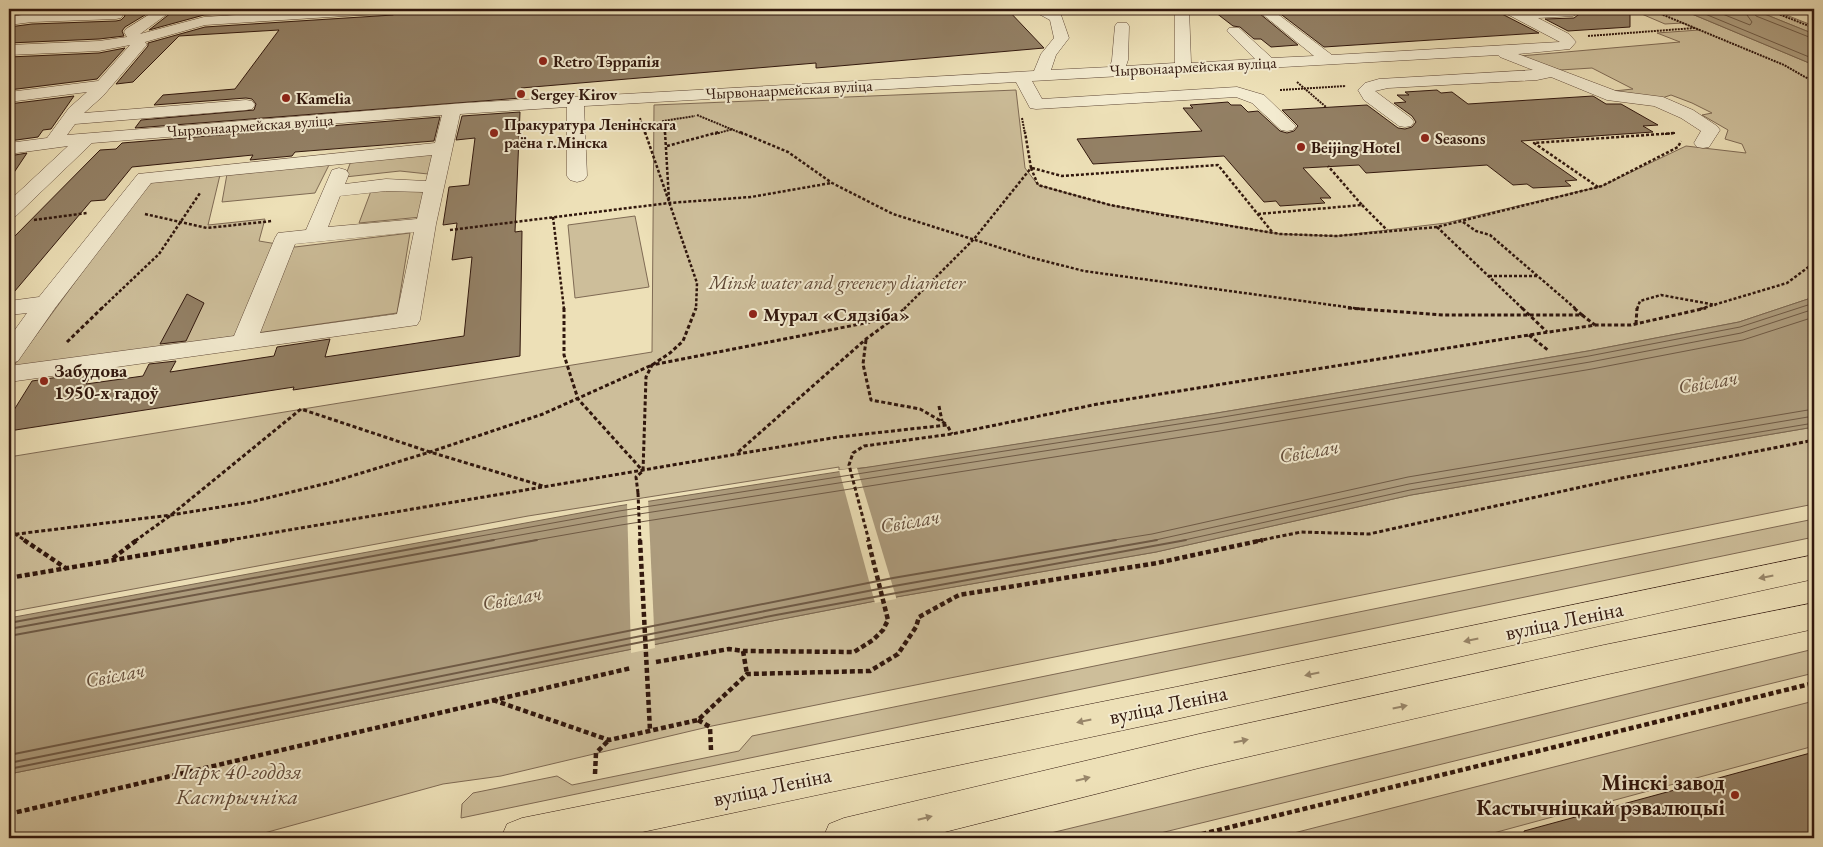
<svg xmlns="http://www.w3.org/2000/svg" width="1823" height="847" viewBox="0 0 1823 847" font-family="'EB Garamond',serif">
<rect width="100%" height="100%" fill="#ede0b7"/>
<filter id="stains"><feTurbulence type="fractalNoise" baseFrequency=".004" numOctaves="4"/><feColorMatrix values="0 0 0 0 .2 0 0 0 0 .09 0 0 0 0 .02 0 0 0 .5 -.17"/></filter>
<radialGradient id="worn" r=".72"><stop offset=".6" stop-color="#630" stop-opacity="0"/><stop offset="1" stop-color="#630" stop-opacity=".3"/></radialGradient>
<g fill="#cdbe9a" stroke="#7f6a54">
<path d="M1630,9H1680L1814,65V297L1739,322L1588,351L1217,413L872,467L839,470V467L528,516L9,612V457L652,352L654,105L1016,90L1025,168L1038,185L1110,205L1280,234L1337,236L1446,223L1602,186L1686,146L1746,153L1742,144L1725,139L1728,130L1702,115L1712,113L1692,103L1671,95L1659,99L1614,91L1633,89L1592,68L1560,70L1520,56L1680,42L1657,33L1699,30L1683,23L1665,24Z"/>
<path d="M1752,9H1771L1814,26V34Z"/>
<path d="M434,152L428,174L400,171L345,177L351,161Z"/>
<path d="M330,163L315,193L222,202L227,174Z"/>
<path d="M220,175L208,225L265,219L259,241L295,247L410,233L397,313L12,368L149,181Z"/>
<path d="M384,189L426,192L421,217L359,223L371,191Z"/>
<path d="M635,216L649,287L575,298L568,225Z"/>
<path d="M1814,427V504L712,726L501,776L443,784L246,838H9V774L777,620L896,597L1156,552L1411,495Z"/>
<path d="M1814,519V537L461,818L462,804L473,793L557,776L572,785L739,751L752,736Z"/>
<path d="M1814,649V673L1140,838H1030Z"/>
<path d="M1814,701V746L1475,838H1274Z"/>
</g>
<g fill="#ad9c7d" stroke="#7b6750">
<path d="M1680,9H1752L1814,34V65Z"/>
<path d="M1814,297V427L1411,495L1156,552L896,597L777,620L9,774V618L618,506L1217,413L1588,351L1739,322Z"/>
</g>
<g fill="#ede0b7">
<path d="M857,468L896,597V599L875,603L839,470Z"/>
<path d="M648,498L655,648L631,653L627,502Z"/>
</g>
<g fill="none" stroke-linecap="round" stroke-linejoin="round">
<g stroke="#6f5a45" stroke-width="1">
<path d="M1693,9L1814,59"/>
<path d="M1710,9L1750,25L1752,22L1747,15L1746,9"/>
<path d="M1752,9L1756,16L1814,39"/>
<path d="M453,541L619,511L1217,418L1589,356L1740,327L1814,303"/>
<path d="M487,541L620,517L1218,424L1590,362L1741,333L1814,309"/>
<path d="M530,541L621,525L1220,431L1592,369L1743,340L1814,317"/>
<path d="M1108,541L1152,534L1408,477L1814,409"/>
<path d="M1151,541L1409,484L1814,416"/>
<path d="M1180,541L1410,490L1814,423"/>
</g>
<g stroke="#6f5a45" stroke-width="2">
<path d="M9,623L460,540"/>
<path d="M9,629L494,540"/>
<path d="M9,636L537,540"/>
<path d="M9,755L893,578L1116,540"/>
<path d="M9,763L775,609L894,586L1157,540"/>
<path d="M9,769L776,615L1186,540"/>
</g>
</g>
<g fill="#938065" stroke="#31170d">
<path d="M56,9H155L125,27L122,31L124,36L99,39L9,43V27L32,24L116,21L121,20L125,16L123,11L116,9L55,11Z"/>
<path d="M176,9H305L204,15L149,30Z"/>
<path d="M451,9H1007L1044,48L816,68V63L521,88V98L135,128L141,120L254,110L256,104L252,99L246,98L154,105L163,95L235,89L279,30L179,36L133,82L116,84L148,46V43L205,27L393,15L398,12Z"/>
<path d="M1211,9H1254L1298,45L1271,47L1261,39H1254L1240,27L1233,26Z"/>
<path d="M1274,9H1499L1502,14L1539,33L1324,47Z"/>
<path d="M1579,9H1630V27L1568,31L1545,19L1574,18L1582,12Z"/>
<path d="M125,48L97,79L9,90V57L99,53Z"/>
<path d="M1437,90L1441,93L1452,92L1468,104L1593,96L1606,104H1621L1658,125L1643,126L1653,132L1521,141L1577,180L1565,181L1571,186L1533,188L1527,184L1513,185L1487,165L1366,173L1359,165L1303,168L1331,198H1320L1325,203L1280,206L1276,201L1264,202L1224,156L1093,164L1077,139L1202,131L1183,108H1193L1190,105L1228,102L1231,105H1241L1248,112L1258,111L1280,131L1287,133L1294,131L1298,126L1282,110L1367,105L1398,128L1405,129L1412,127L1416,122L1412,116L1394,103L1406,102L1397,95H1409L1405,92Z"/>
<path d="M74,96L51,129L43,130L38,137L9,141V104Z"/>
<path d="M520,112L515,232L522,231L520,356L293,390L294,387L9,431V418L32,381L93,372L86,384L143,376L149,364L176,361L170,372L274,356L277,347L330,339L325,357L464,336L472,257L452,260L457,223L443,225L449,187L469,185L475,138L456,140L462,116Z"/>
<path d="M440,117L434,141L295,152L292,156L250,160L253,155L132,167L105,200L91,201L9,298V242L100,150L116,149L122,143Z"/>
<path d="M27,153L9,180V156Z"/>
<path d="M187,294L204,303L186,341L160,344Z"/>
<path d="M1814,752V838H1525L1524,831Z"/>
</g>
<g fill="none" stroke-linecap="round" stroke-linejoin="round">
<g stroke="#604938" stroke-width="1">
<g id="minor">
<path d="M38,9H54L50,13L116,11L121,12L123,15L121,18L116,19L32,22L9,25V17L28,14Z"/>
<path d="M158,9H174L140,34L204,17L331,9H400L393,13L205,25L145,42L147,45L144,48L103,96L84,113L246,100L252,101L255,105L252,109L246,110L75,124L67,135L465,103L1034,71L1041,54L1054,38L1050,20L1035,12L1033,9H1050L1061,15L1069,38L1056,55L1051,70L1110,67L1112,60L1115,26L1117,23H1127L1129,26L1128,60L1126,66L1175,63V9H1189L1191,63L1255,59L1227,31L1229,28H1239L1272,58L1314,56L1256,9H1271L1332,55L1560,42L1503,12L1501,9H1518L1522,11L1577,9L1580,12L1573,16L1538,18L1569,34L1576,42L1570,49L1518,54L1616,91L1663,97L1693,110L1717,126L1720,130L1709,147L1703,148L1697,147L1694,143L1701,131L1681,118L1654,106L1607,100L1551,77L1537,80L1388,88L1375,91L1411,118L1414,122L1411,126L1405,127L1399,126L1364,100L1358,90L1365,83L1379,79L1533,70L1500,57L1498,55L1032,81L1042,99L1237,87L1264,95L1296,126L1293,130L1287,131L1281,130L1252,103L1236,97L1036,109L1030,108L1016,82L584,106L587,176L584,180L577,182L570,180L567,176V107L460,114L436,224L420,320L417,325L9,382V366L234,336L275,238L278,233L306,230L332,170L339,168L346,170L349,174L345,184L386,179L426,181L432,155L151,183L55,308L18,361L9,364V338L27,313L9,315V301L39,297L138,174L435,143L442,115L92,143L16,216L9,218V201L68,146L9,154V143L47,138L69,108L87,92L9,102V92L98,81L130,45L99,51L9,55V45L99,41L127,37L124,32L126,29ZM386,191L423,192L417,219L328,227L340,196ZM414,232L397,314L260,333L295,244Z"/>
</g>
</g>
<g stroke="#31170d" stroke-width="1">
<g id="major">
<path d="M1814,555V579L1176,719L614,838H501L507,824L522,818L1176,687Z"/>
<path d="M1814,603V629L1604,675L1199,768L921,838H823L829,824L844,818L1199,734L1604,645Z"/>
</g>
</g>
<g stroke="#31170d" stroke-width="2" stroke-dasharray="2 1" stroke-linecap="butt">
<path d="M1649,9L1784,65L1814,82"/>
<path d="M1766,9L1814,28"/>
<path d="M1588,36L1695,28"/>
<path d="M1297,82L1326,107"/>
<path d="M1280,90L1346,86"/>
<path d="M697,115L743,134"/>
<path d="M640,118L645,134"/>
<path d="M1022,118L1025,134"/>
<path d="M665,134L663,121L695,116"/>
<path d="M715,134L733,129"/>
<path d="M1665,134L1675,133"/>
</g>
<g stroke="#31170d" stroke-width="2.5" stroke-dasharray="3 2" stroke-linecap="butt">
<path d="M645,132L697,283L696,309"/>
<path d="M665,132L669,200"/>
<path d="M740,132L788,152L832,183L893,214L1029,257L1084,271L1361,309"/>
<path d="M667,146L719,132"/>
<path d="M1031,168L1038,185L1110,205L1163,215L1280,234L1337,236L1437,227L1602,186L1678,147L1681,141"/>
<path d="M1032,168L1062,176L1218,165L1273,233"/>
<path d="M1598,187L1534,143L1675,133"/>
<path d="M1362,205L1387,230"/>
<path d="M145,214L207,228L272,221"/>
<path d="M1258,214L1362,205L1328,166"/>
<path d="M553,217L564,309"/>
<path d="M34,220L87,213"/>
<path d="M1463,222L1476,231L1490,235L1576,309"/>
<path d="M1437,227L1523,309"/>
<path d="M450,230L669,203L751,197L831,183"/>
<path d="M1489,276H1537"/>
<path d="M101,309L159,254L200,193"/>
<path d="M904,309L974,239L1031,168L1025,132"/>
<path d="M1637,309L1640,301L1661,295L1716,305"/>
<path d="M1700,309L1787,283L1814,263"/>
</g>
<g stroke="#31170d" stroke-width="3" stroke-dasharray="4 2.5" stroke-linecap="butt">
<path d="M564,308V355L578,399L643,471"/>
<path d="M1348,308L1443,315H1582L1574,308"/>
<path d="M1522,308L1547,332"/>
<path d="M1582,315L1595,325"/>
<path d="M896,317L905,308"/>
<path d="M1636,324L1637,308"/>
<path d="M1529,335L1549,351"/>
<path d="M866,340L863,364L871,400L920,409L946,424"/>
<path d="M67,342L102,308"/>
<path d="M939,406L942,421"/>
<path d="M638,493L636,477L643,471L646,377L652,365L896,317L866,339L737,453"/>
<path d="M9,530L26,541"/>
<path d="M9,535L171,515L251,502L332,482L430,452L543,414L652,365L670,353L683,341L696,308"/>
<path d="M135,541L171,515L301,409L430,452L543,486"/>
<path d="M224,541L838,437L947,425L952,434"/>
<path d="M869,541L849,465L853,453L864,446L952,434L1098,404L1529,335L1596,325H1631L1706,308"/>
<path d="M1257,541L1301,532L1369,534L1622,478L1814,440"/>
</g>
<g stroke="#31170d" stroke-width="4.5" stroke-dasharray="5 3" stroke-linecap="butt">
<path d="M24,540L67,569"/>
<path d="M113,558L137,540"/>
<path d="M9,578L231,540"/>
<path d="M743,651L747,674"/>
<path d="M656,662L729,649L743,651L854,652L873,640L883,630L888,620L868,540"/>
<path d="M493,700L609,740L698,720L747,674L870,671L898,654L916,627L919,617L959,595L1157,563L1263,540"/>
<path d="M698,720L710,727L711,750"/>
<path d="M595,774L596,753L609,740"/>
<path d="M9,814L631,668"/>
<path d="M1186,838L1814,683"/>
</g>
<use href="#minor" fill="#f3ebd0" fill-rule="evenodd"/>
<use href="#major" fill="#ede0b7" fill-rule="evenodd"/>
<path stroke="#31170d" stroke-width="3" stroke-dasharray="4 2.5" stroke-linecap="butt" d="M638,493L640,541"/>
<path stroke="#31170d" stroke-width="4.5" stroke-dasharray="5 3" stroke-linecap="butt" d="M640,540L650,730"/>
</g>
<defs><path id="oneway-solid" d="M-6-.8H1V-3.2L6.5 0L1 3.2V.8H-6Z" transform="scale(1.25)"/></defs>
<g fill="#98866a">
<use href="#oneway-solid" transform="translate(1766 577) rotate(169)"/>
<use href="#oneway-solid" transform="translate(1471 640) rotate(168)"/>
<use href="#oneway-solid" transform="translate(1312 674) rotate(168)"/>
<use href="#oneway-solid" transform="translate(1400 707) rotate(-12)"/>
<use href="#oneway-solid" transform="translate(1084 721) rotate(168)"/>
<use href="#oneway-solid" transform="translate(1241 741) rotate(-12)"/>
<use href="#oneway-solid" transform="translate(1083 779) rotate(-14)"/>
<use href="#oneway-solid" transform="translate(925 818) rotate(-14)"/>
</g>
<g fill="#8f2418" stroke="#f3ebd0" stroke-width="2">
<circle cx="543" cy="61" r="5"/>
<circle cx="521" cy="94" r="5"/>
<circle cx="286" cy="98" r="5"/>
<circle cx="494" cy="133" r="5"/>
<circle cx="1425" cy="138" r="5"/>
<circle cx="1301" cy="147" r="5"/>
<circle cx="753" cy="314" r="5"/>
<circle cx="44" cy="381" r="5"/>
<circle cx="1735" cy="795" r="5"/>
</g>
<g text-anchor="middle" stroke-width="4" stroke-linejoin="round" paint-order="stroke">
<g font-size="16" font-weight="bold" fill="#31170d" stroke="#f3ebd0" text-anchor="start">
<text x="553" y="67">Retro Тэррапія</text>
<text x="531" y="100">Sergey Kirov</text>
<text x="296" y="104">Kamelia</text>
<text x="504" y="130">Пракуратура Ленінскага<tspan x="504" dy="18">раёна г.Мінска</tspan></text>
<text x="1435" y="144">Seasons</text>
<text x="1311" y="153">Beijing Hotel</text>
</g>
<g font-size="16" fill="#31170d" stroke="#f3ebd0">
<text transform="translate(1193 66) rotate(-3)" y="6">Чырвонаармейская вуліца</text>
<text transform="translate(789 89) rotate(-3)" y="6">Чырвонаармейская вуліца</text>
<text transform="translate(250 125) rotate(-4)" y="6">Чырвонаармейская вуліца</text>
</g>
<g font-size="19" font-style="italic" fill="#604937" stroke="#f3ebd0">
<text x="837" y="289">Minsk water and greenery diameter</text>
</g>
<g font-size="19" font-weight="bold" fill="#31170d" stroke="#f3ebd0" text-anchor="start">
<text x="763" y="321">Мурал «Сядзіба»</text>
<text x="54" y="377">Забудова<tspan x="54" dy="22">1950-х гадоў</tspan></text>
</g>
<g font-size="20" font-style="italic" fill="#634c3a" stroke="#f3ebd0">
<text transform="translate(1708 382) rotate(-10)" y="7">Свіслач</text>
<text transform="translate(1309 451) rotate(-10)" y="7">Свіслач</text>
<text transform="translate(910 521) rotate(-10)" y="7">Свіслач</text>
<text transform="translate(512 598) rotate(-11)" y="7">Свіслач</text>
<text transform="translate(115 675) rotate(-11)" y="7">Свіслач</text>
</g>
<g font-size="22" fill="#31170d" stroke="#f3ebd0">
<text transform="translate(1564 620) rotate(-12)" y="8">вуліца Леніна</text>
<text transform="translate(1168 704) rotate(-12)" y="8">вуліца Леніна</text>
<text transform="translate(772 786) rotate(-12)" y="8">вуліца Леніна</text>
</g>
<g font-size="22" font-style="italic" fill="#604937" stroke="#f3ebd0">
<text x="237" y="779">Парк 40-годдзя<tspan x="237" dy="25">Кастрычніка</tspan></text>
</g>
<g font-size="22" font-weight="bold" fill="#31170d" stroke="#f3ebd0" text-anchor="end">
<text x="1725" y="790">Мінскі завод<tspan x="1725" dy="25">Кастычніцкай рэвалюцыі</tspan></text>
</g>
</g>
<rect width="1823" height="847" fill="none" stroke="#ede0b7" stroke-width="30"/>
<rect x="10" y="10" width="1803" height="827" fill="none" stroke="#31170d" stroke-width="2.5"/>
<rect x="15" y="15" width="1793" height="817" fill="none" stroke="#31170d"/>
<rect width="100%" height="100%" filter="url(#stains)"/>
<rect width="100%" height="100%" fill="url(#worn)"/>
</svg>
